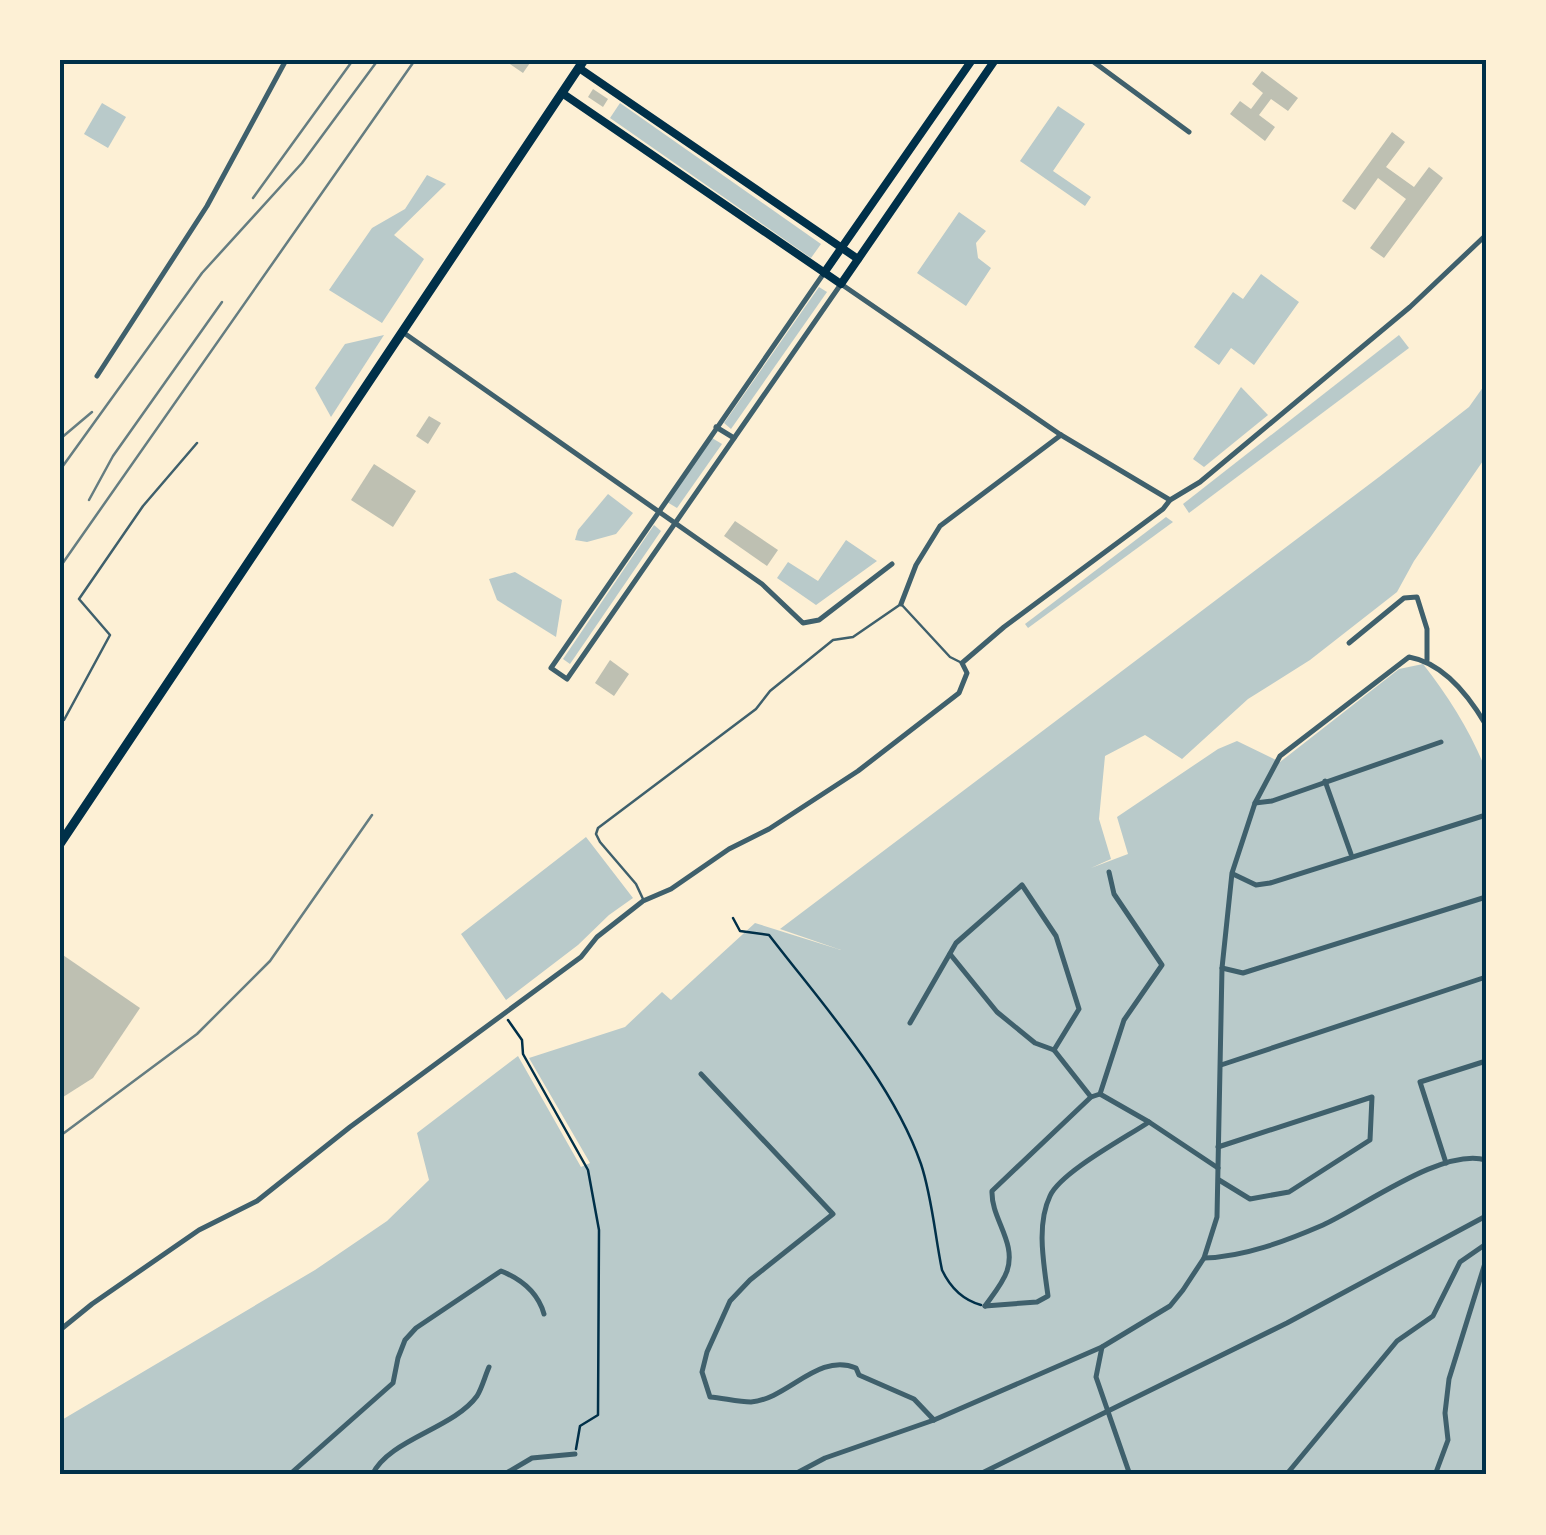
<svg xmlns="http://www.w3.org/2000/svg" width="1546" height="1535" viewBox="0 0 1546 1535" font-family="Raleway,sans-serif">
<rect width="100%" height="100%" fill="#fdf0d5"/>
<g fill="#b9caca">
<path d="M102,103L126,117L108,148L84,134Z"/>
<path d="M620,103L821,244L811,258L610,118Z"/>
<path d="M1058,106L1085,124L1053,171L1091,197L1085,206L1020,161Z"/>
<path d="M427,175L446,184L394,235L424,259L382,323L329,290L372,228L405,209Z"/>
<path d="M959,212L986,231L976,243L978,258L991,268L966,306L917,273Z"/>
<path d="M1261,274L1299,302L1254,365L1231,348L1219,365L1194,347L1233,292L1243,299Z"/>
<path d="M819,287L827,292L731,429L724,423Z"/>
<path d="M384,335L331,417L315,388L345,344Z"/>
<path d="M1399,335L1409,348L1189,513L1183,504Z"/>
<path d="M1486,383L1485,458L1414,561L1397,592L1310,660L1248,699L1182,759L1145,735L1105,756L1099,819L1111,859L1091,868L1128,854L1117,817L1218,749L1237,741L1280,762L1399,669L1423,664C1449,697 1470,731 1486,770V1475H60V1421L315,1270L387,1221L429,1180L417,1133L518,1056L581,1167L590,1163L529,1058L625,1027L662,992L671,1000L755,923L841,950L780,929L1379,477L1469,407Z"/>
<path d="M1241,387L1268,415L1204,467L1193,459Z"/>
<path d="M712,438L722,444L677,508L667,502Z"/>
<path d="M608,494L633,513L616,534L587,542L575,540L578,530Z"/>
<path d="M1166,517L1173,522L1028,628L1025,624Z"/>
<path d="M654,525L661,531L570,664L563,659Z"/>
<path d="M846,540L877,561L816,605L777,578L788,562L818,581Z"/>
<path d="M515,572L562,600L556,637L497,600L489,579Z"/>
<path d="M586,837L633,898L609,915L578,945L506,1000L461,934Z"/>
</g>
<g fill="#bec0b2">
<path d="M504,60H532L523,73Z"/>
<path d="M1262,71L1298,98L1288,111L1271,99L1259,115L1275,127L1265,141L1230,114L1240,101L1251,109L1263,93L1252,84Z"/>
<path d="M593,89L608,99L603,107L588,97Z"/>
<path d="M1392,132L1405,142L1386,167L1414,187L1429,167L1443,178L1384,258L1370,248L1406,199L1378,178L1355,210L1342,201Z"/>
<path d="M429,416L441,423L428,444L416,436Z"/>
<path d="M374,464L416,491L393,527L351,500Z"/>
<path d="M735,521L778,550L767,566L724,536Z"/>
<path d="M610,660L629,674L614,696L595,683Z"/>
<path d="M60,953L140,1008L93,1078L60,1099Z"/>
</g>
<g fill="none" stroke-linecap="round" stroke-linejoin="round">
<g stroke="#003049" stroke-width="2.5">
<path d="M733,918L740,931L769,935C822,1004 892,1081 921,1164C932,1197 935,1236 942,1270C950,1287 963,1300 981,1305"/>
<path d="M508,1020L522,1040L523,1054L588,1170L599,1230L598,1415L580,1426L576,1449"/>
</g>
<g stroke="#3f606c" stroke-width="2.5">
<path d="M60,720H64L110,635L79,599L143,506L197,443"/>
<path d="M643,899L636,884L600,842L596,834L598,828L756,709L770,691L833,640L853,637L901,604L950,657L960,662"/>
</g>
<g stroke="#3f606c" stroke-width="5">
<path d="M1091,60L1189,132"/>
<path d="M824,273L551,668L567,679L841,284L1061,435L1170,500"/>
<path d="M404,333L762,584L803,623L819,620L892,564"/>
<path d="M97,376L207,206L286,60"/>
<path d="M716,427L734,438"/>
<path d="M901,604L916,565L940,526L1061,435"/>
<path d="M1349,643L1404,598L1417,597L1427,629V660"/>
<path d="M1325,781L1351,854"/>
<path d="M1255,803L1272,801L1441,742"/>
<path d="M1233,874L1256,885L1270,883L1486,815"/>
<path d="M950,954L997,1012L1035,1043L1054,1050L1091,1097L1100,1094L1149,1122"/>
<path d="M1222,968L1243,973L1486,897"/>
<path d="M910,1023L956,943L1022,885L1056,936L1079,1009L1054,1050"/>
<path d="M1221,1065L1486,977"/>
<path d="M701,1074L833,1214L750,1280L730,1301L707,1352L702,1372L710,1397C723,1398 738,1402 751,1402C788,1399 818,1352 856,1368L859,1375L914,1399L934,1420"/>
<path d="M1100,1094L1124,1020L1162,965L1114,894L1109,872"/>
<path d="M1218,1147L1372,1097L1370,1140L1289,1192L1250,1199L1219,1180"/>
<path d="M1446,1163L1420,1082L1486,1061"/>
<path d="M1204,1258C1244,1257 1286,1241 1323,1225C1363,1207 1443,1147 1486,1160"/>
<path d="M985,1306L1037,1302L1048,1296C1044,1265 1036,1225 1050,1196C1061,1172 1125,1138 1149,1122L1218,1168"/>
<path d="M985,1306C992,1296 1003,1283 1007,1271C1017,1242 991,1219 992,1191L1091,1097"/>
<path d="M60,1330L92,1304L199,1230L257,1201L350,1127L581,957L597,937L643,901L671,889L729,849L769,829L858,771L959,693L967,673L962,663L1004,627L1163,509L1170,500L1200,482L1410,307L1486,235"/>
<path d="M1102,1347L1096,1377L1130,1475"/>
<path d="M289,1475L393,1383L398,1358L405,1340L416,1328L501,1271C521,1279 538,1293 544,1314"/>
<path d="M372,1475C389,1439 453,1429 477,1396C482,1388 485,1376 489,1367"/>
<path d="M503,1475L532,1458L575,1454"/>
<path d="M793,1475L825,1458L934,1420L1102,1347L1170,1306L1183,1290L1204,1258L1217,1217L1222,968L1232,873L1255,803L1280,756L1409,657C1443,663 1469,696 1486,725"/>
<path d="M978,1475L1287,1323L1486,1216"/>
<path d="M1286,1475L1397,1341L1433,1316L1460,1262L1486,1244"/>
<path d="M1435,1475L1448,1440L1445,1413L1449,1379L1486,1260"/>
</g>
<g stroke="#003049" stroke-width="8">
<path d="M579,68L858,259"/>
<path d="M562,93L841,284L995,60"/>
<path d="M824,273L972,60"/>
</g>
<path stroke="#003049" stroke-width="9" d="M60,844L584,60"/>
<g stroke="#657d81" stroke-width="2.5">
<path d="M253,198L353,60"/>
<path d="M60,439L92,412"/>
<path d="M60,470L202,273L302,163L378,60"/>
<path d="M89,500L113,456L222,302"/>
<path d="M60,567L415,60"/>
<path d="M60,1136L197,1034L270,961L372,815"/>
</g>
</g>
<rect width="1546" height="1535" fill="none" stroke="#fdf0d5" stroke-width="125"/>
<rect x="62" y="62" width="1422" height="1410" fill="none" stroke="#003049" stroke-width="4"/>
</svg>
